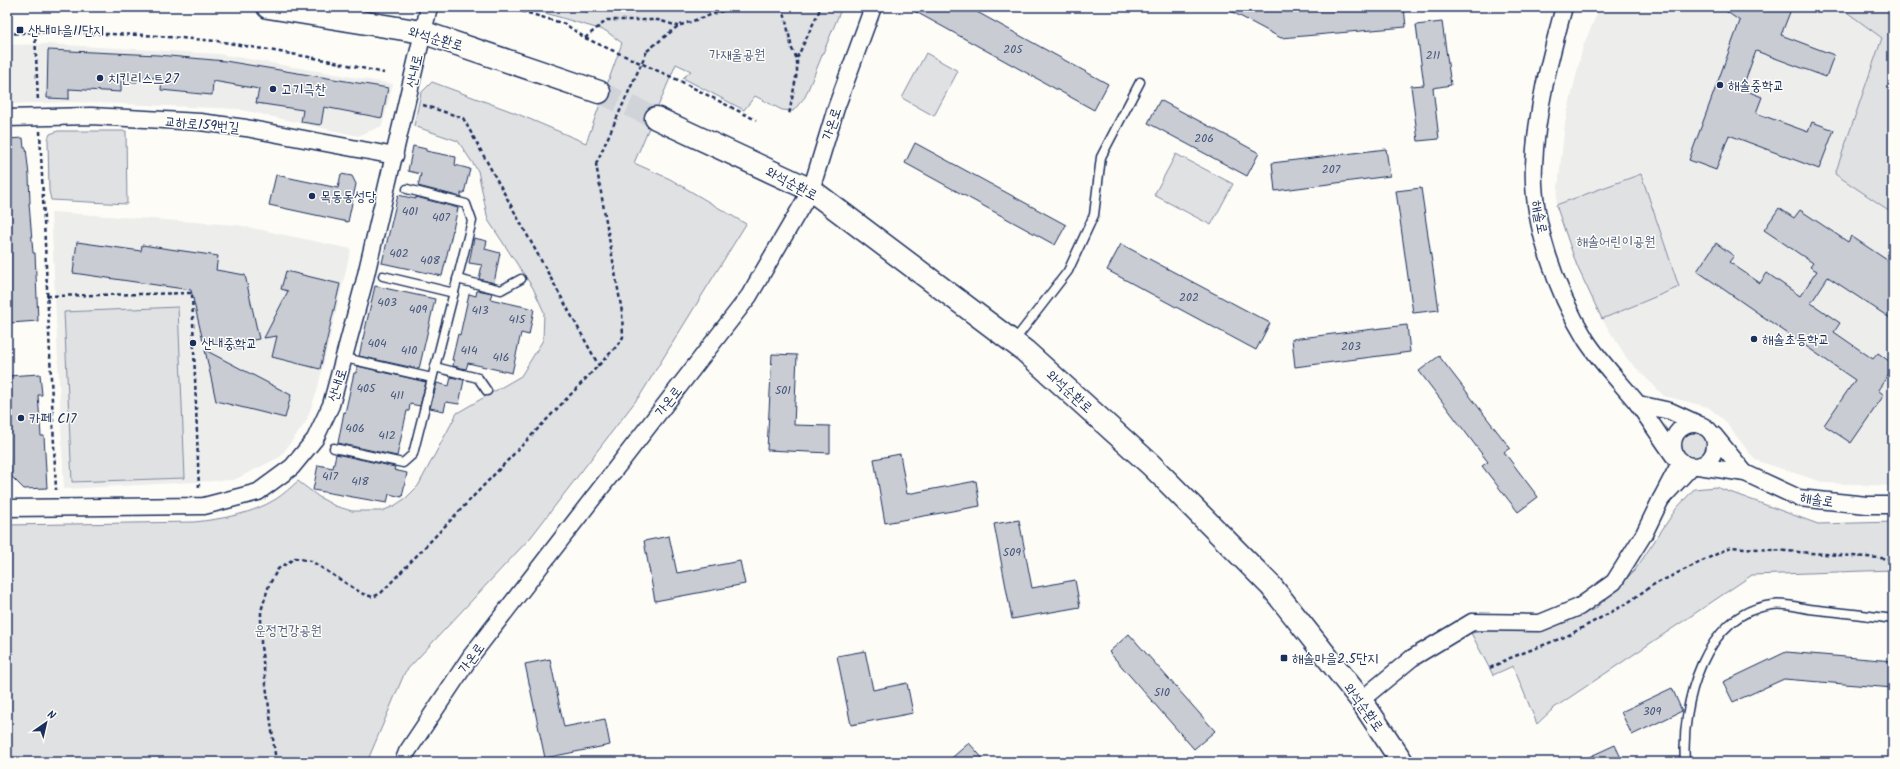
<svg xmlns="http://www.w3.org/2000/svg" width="1900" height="769" viewBox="0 0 1900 769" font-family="Kalam,'Poor Story',sans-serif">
<rect width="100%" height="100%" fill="#fdfcf7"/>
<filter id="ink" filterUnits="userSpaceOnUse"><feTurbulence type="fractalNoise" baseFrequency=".025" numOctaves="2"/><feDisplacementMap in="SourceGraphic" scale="8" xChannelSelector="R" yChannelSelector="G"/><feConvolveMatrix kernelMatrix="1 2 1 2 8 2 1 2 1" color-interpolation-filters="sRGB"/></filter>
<g filter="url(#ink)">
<g fill="#edeeec">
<path d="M1600,7H1840L1882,38L1835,174L1893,213V480L1892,486L1825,483L1755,460L1723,419L1708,407L1664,396L1628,360L1602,319L1679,287L1641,174L1556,205L1565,123L1583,46Z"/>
<path d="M48,44L219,54L393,84L382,126L358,136L238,109L74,102L7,104V45Z"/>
<path d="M51,212L238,225L351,249L317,391L306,422L280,457L234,480L64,489Z"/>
</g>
<g fill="#e0e1e3" stroke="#7e88a0">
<path d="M525,7H570L588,13L590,7H842L805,97L793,111L782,110L755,96L744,110L683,78L691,71L676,64L634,163L670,179L746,224L641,394L531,537L405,672L367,762H7V525L194,522C222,519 252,514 276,499C284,494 291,487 298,481L319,497L335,506L352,511H382L394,506L406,498L418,486L457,413L521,376L543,340L544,312L533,288L488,220L478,171L458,141L414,126L421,93L432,82L513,112L586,143L622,43L606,31Z"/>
<path d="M1840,7H1893V213L1835,174L1882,38Z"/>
<path d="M926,53L958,71L934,116L902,98Z"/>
<path d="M58,131H126L127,204L51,200L49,191L48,139L50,134Z"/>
<path d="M1176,154L1233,184L1211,225L1154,195Z"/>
<path d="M1641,174L1679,287L1602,319L1577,266L1556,205Z"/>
<path d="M178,307L185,478L72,482L64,312Z"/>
<circle cx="1694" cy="444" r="15"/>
<path d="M1716,487L1818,524L1893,522V570L1752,575L1554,708L1537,724L1513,666L1493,675L1471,633L1566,620L1595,609L1635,570L1676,509L1694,489Z"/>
</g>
<g fill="#c9ccd3" stroke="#1b2f5e">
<path d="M907,7H968L1108,84L1094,110Z"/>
<path d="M1223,7H1275L1285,12L1342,7H1404L1406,27L1281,38Z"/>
<path d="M1720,7H1792L1781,35L1834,55L1826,77L1756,51L1742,89L1762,97L1756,113L1808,132L1812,122L1834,130L1819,169L1729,135L1716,170L1689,160L1740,21Z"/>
<path d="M1442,22L1451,85L1433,88L1439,139L1418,141L1411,86L1424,85L1416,25Z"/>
<path d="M48,50L158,55L225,61L388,88L382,118L324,107L321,125L301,122L303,110L256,103L259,89L213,81L212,95L161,90L162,78L137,77V82L121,81V92L69,89V99L47,98Z"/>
<path d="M1160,100L1259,153L1247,176L1148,123Z"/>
<path d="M23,138L24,148H26L29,176L30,203H29L33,253H35L38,321L10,323L7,281V139Z"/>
<path d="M915,143L1066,225L1055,245L905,163Z"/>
<path d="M413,146L426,149V151L456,157L455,165L470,169L464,193H461V197L418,186L421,174L408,171Z"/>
<path d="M1386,149L1390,176L1275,191L1272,163Z"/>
<path d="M341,174L352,176L356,184L348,222L269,205L276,175L338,188Z"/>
<path d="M1421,188L1439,310L1413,313L1396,191Z"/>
<path d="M398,195L416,199V197L458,208L442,276L382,263Z"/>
<path d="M1779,208L1794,218L1800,210L1848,242L1851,236L1893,264V320L1828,277L1811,303L1840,323L1834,332L1873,359L1878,353L1893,364V368L1878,390L1884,395L1851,443L1824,425L1855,380L1697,271L1716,243L1734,256L1729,262L1760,283L1767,273L1800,296L1817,271L1810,267L1813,263L1764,230Z"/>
<path d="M474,238L487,241L485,249L500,253L494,283L479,279L482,265L469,263Z"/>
<path d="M77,242L141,251L142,245L218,256L216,270L245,275L259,339L242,342L244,350L203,341L191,290L73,273Z"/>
<path d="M1121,244L1270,323L1256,350L1107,270Z"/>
<path d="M286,271L340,284L320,369L272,357L277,336L264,338L288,291L281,289Z"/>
<path d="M375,286L435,299L419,369L359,356Z"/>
<path d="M477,290L492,293L490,299L534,309L529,335L521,333L512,373L468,363L466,369L453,366L454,360H452L458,334L460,335L469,294L476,296Z"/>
<path d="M1407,325L1410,352L1295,367L1292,339Z"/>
<path d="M205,350L291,395L285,418L216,401Z"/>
<path d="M772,354L797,355L794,425L830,426V453L767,450Z"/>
<path d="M1439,356L1510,448L1504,452L1538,497L1518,512L1482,466L1488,462L1419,371Z"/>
<path d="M357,366L426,382L420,406L410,404L409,411H407L397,456L338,443L344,412L345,413L354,373H356Z"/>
<path d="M40,374L42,395H38L41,436H44L47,488L24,489L10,475L7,434V376Z"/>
<path d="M451,377L464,380L459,404L446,402L444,411L430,408L437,383L449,386Z"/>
<path d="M336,454L395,467L394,470L407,473L402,497L389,494L387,503L313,490L318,465L333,468Z"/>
<path d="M900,454L907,494L976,481L980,506L885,523L874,459Z"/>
<path d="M1019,520L1032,588L1075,580L1080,607L1012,619L994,524Z"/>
<path d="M669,536L677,573L740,561L745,584L655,601L644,541Z"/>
<path d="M1129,634L1215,731L1194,749L1109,652Z"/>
<path d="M865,651L873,690L907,683L913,713L851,725L837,656Z"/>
<path d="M1786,652L1893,661V688L1784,679L1733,702L1723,682Z"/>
<path d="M550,659L564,727L605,719L610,745L545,758L525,664Z"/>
<path d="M1672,688L1682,711L1632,735L1621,712Z"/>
<path d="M969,743L986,762H947Z"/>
<path d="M1615,745L1623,762H1578Z"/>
</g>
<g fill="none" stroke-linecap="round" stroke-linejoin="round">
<path stroke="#d0d3d8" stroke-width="22" stroke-dasharray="22 11" stroke-linecap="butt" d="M599,92L656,118"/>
<g stroke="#1b2f5e" stroke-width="11">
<g id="lane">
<path d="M383,276L454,293"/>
<path d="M457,279L501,290L521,279"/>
<path d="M1014,341L1068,271L1094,215L1101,157L1140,82"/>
<path d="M345,358L432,378"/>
<path d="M435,367L478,378L487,391"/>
<path d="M334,448L403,463L413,454L472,221L466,204L407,189"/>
<path d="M1685,762C1681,704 1704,613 1772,605C1784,603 1797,607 1809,609C1837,612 1865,615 1893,619"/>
</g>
</g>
<g stroke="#1b2f5e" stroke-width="19">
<g id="street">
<path d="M1564,7C1550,58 1536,112 1534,165C1531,221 1557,293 1586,340C1601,363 1621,383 1638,404"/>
<path d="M7,118L91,116L200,122L246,128L395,156"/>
<circle cx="1694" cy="445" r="21"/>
<path d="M1714,435L1745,473"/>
<path d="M1692,466L1661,499L1681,461L1673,455L1638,404L1670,411L1696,423"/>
<path d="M1698,466L1745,473L1799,498L1867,505H1893"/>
<path d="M7,508L204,506L258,492L292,467L315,439L331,405L364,283L429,7"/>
<path d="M1361,700L1412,658L1472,622L1540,623L1579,607L1614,582L1644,534L1661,499"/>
<path d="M403,762L407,752L471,656L749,296L811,190L836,108L873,7"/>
</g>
</g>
<g stroke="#1b2f5e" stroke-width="25">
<g id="secondary">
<path d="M268,7L422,32L599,92"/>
<path d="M656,118L811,190L1025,351L1151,465L1271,586L1361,700L1402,762"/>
</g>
</g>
<g stroke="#1b2f5e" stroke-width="2.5" stroke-dasharray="4 3" stroke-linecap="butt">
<path d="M508,7L565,24L585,38L678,80L756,120"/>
<path d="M783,7L792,49L797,59V72L789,115"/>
<path d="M35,32L38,102"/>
<path d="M7,34L35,32L145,35L217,41L326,60L384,73"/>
<path d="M585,38L607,20H658L678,26"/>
<path d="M647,51L678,26L734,7"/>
<path d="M797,58L821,7"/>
<path d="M423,105L463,118L599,366"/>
<path d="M40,131L56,490"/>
<path d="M47,296L192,293L199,490"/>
<path d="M1490,668L1510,658L1567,636L1626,604L1651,586L1731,547L1893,559"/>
<path d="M276,762L261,646V611L269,585L278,569L295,558L311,561L363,594L373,597L381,593L617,346L623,337L622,312L596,164"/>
</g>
<use href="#lane" stroke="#fdfcf7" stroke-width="8"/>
<use href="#street" stroke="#fdfcf7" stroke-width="16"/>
<use href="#secondary" stroke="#fdfcf7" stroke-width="22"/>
<path stroke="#1b2f5e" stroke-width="2.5" stroke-dasharray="4 3" stroke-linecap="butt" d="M596,164L647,51"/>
</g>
</g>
<g fill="#1b2f5e" stroke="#fdfcf7" stroke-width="1.5">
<rect x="16" y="26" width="8" height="8" rx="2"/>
<circle cx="100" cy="78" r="4"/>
<circle cx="1720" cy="85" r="4"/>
<circle cx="273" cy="89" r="4"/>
<circle cx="312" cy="196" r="4"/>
<circle cx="1754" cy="339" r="4"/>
<circle cx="193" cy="343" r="4"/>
<circle cx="21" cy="418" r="4"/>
<rect x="1280" y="654" width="8" height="8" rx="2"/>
</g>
<g text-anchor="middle" stroke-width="3" stroke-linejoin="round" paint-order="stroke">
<g font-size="12" fill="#46567b">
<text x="1013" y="53">205</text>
<text x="1433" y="59">211</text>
<text x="1204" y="142">206</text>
<text x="1331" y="173">207</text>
<text x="410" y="215">401</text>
<text x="441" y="221">407</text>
<text x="399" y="257">402</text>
<text x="430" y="264">408</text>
<text x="1189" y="301">202</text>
<text x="387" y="306">403</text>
<text x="418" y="313">409</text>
<text x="480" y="314">413</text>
<text x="517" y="323">415</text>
<text x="377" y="347">404</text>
<text x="1351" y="350">203</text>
<text x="409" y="354">410</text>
<text x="469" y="354">414</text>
<text x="501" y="361">416</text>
<text x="366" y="392">405</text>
<text x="783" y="394">501</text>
<text x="397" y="399">411</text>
<text x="355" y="432">406</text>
<text x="387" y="439">412</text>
<text x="330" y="480">417</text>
<text x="360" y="485">418</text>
<text x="1012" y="556">509</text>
<text x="1162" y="696">510</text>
<text x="1652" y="715">309</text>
</g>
<g font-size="14" fill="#1b2f5e" stroke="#fdfcf7" text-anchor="start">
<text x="28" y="35">산내마을11단지</text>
<text x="108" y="83">치킨리스트27</text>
<text x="1728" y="90">해솔중학교</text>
<text x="281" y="94">고기극찬</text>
<text x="320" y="201">목동동성당</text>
<text x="1762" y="344">해솔초등학교</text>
<text x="201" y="348">산내중학교</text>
<text x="29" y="423">카페 C17</text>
<text x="1292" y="663">해솔마을2.5단지</text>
</g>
<g font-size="14" fill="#1b2f5e" stroke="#fdfcf7">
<text transform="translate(436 38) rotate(16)" y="5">와석순환로</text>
<text transform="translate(414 71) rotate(-78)" y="5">산내로</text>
<text transform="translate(202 124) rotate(5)" y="5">교하로159번길</text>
<text transform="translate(831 124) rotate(-72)" y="5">가온로</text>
<text transform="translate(792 183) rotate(28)" y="5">와석순환로</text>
<text transform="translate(1540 217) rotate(79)" y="5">해솔로</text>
<text transform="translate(337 385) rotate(-73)" y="5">산내로</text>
<text transform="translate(1070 391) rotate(42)" y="5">와석순환로</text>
<text transform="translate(668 401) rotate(-52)" y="5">가온로</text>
<text transform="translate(1817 499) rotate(9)" y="5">해솔로</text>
<text transform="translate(471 658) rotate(-54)" y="5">가온로</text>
<text transform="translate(1364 707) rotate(54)" y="5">와석순환로</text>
</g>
<g font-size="14" fill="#4c5c7f" stroke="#fdfcf7">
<text x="737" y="59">가재울공원</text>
<text x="1616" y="246">해솔어린이공원</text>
<text x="288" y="635">운정건강공원</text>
</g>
</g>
<rect width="1900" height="769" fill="none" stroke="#fdfcf7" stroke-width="24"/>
<rect x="12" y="12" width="1876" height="745" fill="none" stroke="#1b2f5e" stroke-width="1.5" filter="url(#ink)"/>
<g transform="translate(46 723) rotate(34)" stroke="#fdfcf7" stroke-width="3" paint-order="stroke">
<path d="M0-3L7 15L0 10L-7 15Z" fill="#1b2f5e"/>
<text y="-6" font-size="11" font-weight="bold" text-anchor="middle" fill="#1b2f5e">N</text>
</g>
</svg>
